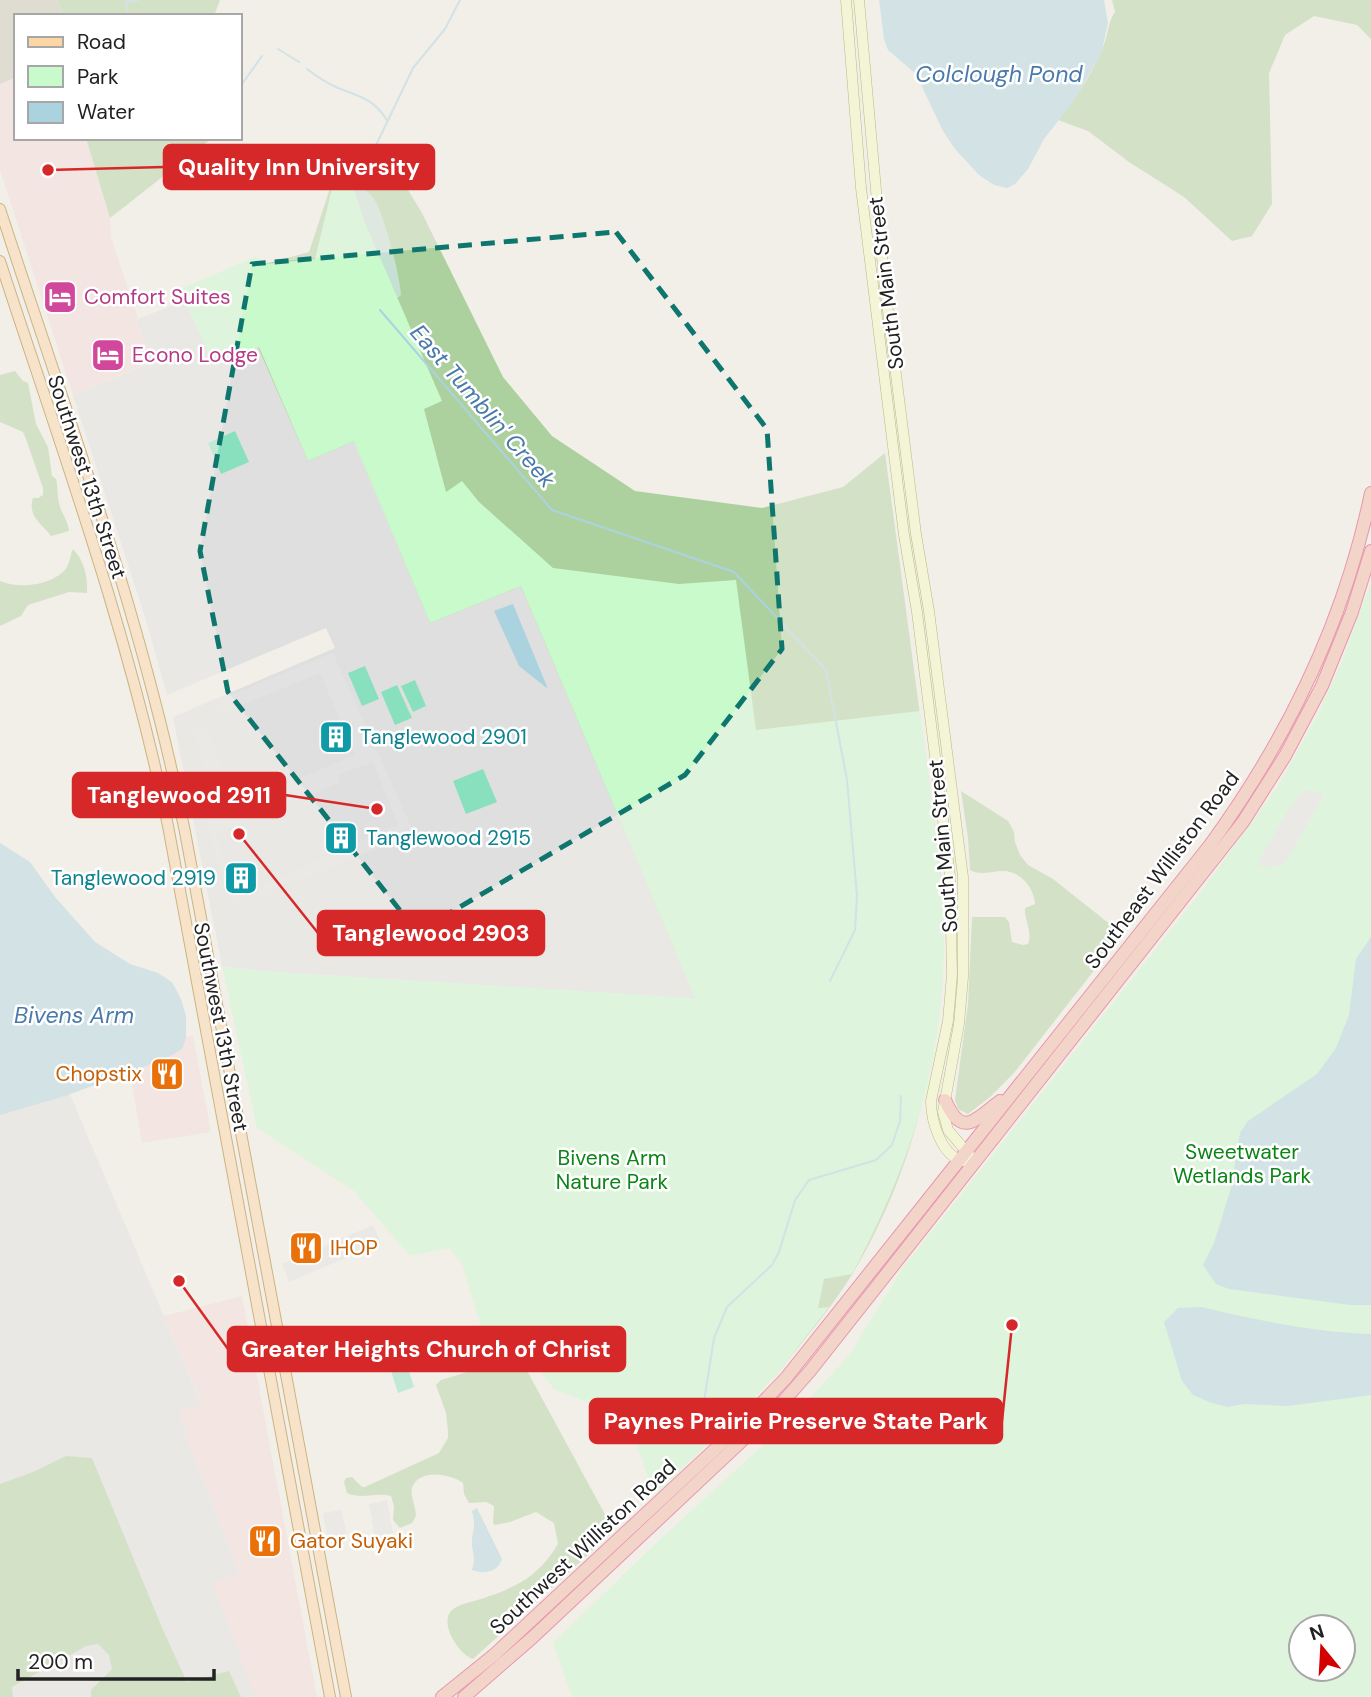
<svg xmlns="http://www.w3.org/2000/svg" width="1371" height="1697" viewBox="0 0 1371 1697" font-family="'DM Sans',sans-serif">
<rect width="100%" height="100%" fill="#f2efe9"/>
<g fill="#e0dfdf">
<path d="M185,300L214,366L258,346L308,460L353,440L430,623L521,585L695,999L260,971L222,966L173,717L335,648L326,628L167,695L146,620L73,395L153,362L136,320Z"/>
<path d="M66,1085L202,1406L179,1411L187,1433L185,1434L240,1574L213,1583L257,1697H0V1096Z"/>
</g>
<g fill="#f2dad9">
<path d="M0,0H57L16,16V138H86L110,218L111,237L138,319L136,321L153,361L73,395L0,170Z"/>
<path d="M193,1035L211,1132L142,1143L128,1060Z"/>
<path d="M242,1296L317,1697H256L212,1583L240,1574L185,1434L187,1432L178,1410L202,1405L164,1316Z"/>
</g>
<path fill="#c7c7b4" d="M0,0H57L64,16H16V77L0,84Z"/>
<g fill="#add19e" fill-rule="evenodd">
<path d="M57,0H220L214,16H64Z"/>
<path d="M1112,0H1371V39L1357,25L1314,16L1285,35L1269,73L1272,204L1252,236L1232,241L1184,197L1129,162L1088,131L1058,120C1077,96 1097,68 1106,38C1109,28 1109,21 1115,12Z"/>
<path d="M86,138H212L110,218Z"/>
<path d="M339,161L393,165L422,213L503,377L552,436L635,491L762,508L843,487L885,453L940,864C949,1007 928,1148 853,1273C831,1309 802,1342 776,1375L759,1337L669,997L695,998L521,586L430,623L354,441L308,461L258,347L255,257L265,264L309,252ZM350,188C374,190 378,204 384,225Z"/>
<path d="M15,371L23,381L28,383L36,424L48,447L52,476L56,479C58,487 57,494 59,503C61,513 68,520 69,531L51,536C42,524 27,516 33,498H38L43,495V488L26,439L23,432L0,422V375Z"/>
<path d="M73,549C84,560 88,577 87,593L69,592L28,605L21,616L0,626V581C20,589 49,586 65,570C70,564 70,555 73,549Z"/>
<path d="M961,791L1008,821L1014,832L1015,842L1020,855L1028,865L1053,879L1111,925L1117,941L1014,1073L990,1097L968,1114L958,1109L955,1100L968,1004L972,917H1005L1009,922L1012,942L1023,945L1028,944C1033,932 1024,920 1025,908L1035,904C1034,888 1021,871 1003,871C992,871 980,876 970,870L968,838Z"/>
<path d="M504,1361L516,1363L525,1367L614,1531L473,1659C460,1655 439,1625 451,1611C458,1604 472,1602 481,1599C517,1587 538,1577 558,1544L554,1523L536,1512L510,1522L495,1525L493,1523L494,1506L486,1502L469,1503L464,1494L463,1483C451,1474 419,1468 412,1488C410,1496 416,1507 416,1516L412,1523L400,1528L393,1520L394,1506L391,1496C377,1492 362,1500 347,1493L344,1482L346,1478L352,1477L362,1487H365L439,1453L448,1438V1432L446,1413L436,1385L441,1380Z"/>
<path d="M66,1456L92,1458L163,1630L187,1682L229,1671L241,1697H91V1690L112,1669L109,1655L98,1644L86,1646L12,1687L13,1697H0V1484L33,1472Z"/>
</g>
<path fill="#c6e0d4" d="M350,188C358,188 365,189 370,194C383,206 400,276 401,295L389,305Z"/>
<g fill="#c8facc" fill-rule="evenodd">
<path d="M348,172L365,223L442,401L424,409L446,492L462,481L479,502L553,568L679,584L736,580L756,730L920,711C928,778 939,845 943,912C950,1044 914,1159 852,1274L824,1279L818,1308L829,1307L776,1375L741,1413L654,1495L635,1439L613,1406L592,1404L555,1390L526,1354L513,1344L487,1340L478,1317L462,1264L449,1248L410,1256L354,1191L257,1128L222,966L260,971L695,998L521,586L430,623L354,441L308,461L259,347L214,366L180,289L255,257L265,264L315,259L334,180L337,181Z"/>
<path d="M1371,582V1697H572L553,1643L654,1545L788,1422L850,1354L902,1269L1200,893L1278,786L1317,716L1342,661ZM1301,1627H1343V1669H1301Z"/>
</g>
<g fill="#88e0be">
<path d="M235,431L249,462L221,474L208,443Z"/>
<path d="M365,666L379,699L362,706L348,673Z"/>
<path d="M415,680L426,706L413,712L401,686Z"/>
<path d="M397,685L412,718L395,725L381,692Z"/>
<path d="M483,769L497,802L466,814L453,781Z"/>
<path d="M403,1353L414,1387L398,1393L387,1358Z"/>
</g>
<g fill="#e2e2e2">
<path d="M333,653L414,833L304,879L283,883L262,899L256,888L398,825L373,762L353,769L338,775L340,781L336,784L217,833L224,861L241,903L234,907L213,849L206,818L355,755L320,673L212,717L210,712L224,698Z"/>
<path d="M192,727L207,728L226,774L207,778Z"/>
<path d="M1303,790L1315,791L1324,796L1283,866L1267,867L1257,865L1283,818Z"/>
<path d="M373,1225L381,1243L289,1282L282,1264Z"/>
<path d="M387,1500L393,1533L375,1536L369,1504Z"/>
<path d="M342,1510L347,1538L328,1541L323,1513Z"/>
</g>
<g fill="#aad3df">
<path d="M879,0H1104L1108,23L1101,54L1073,102L1044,139L1028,169L1015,184L1007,188L994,185L979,175L955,149L943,131L916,74L888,50L884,39Z"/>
<path d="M513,604L548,689L519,666L494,611Z"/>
<path d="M0,843L30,862L55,897L95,942L130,964L158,973L172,982L181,999L186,1016V1038L182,1049L165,1059L65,1096L0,1115Z"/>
<path d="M1371,937V1305H1351L1229,1289L1216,1284L1203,1265L1214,1243L1231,1188L1240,1133L1248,1121L1317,1074L1336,1048L1349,1015L1356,959Z"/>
<path d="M1201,1307C1256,1320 1314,1332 1371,1334V1395L1288,1406L1244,1404L1228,1407L1212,1403L1193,1395L1182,1381L1164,1322L1178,1308Z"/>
<path d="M477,1508L502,1559C498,1573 483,1574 472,1570C475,1560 474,1556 472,1546C471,1532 477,1529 472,1511Z"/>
</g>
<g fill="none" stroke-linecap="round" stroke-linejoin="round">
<g stroke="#aad3df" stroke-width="2">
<path d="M126,0L128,16"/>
<path d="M128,2L139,0"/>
<path d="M278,49L299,62"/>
<path d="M307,69C316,76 325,82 336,87C359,97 372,97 387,120"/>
<path d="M240,87L262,56"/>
<path d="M361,189L367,164L413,68L445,29L460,0"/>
<path d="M380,310L552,510L734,572L826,670L847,780L857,896L855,930L830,981"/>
<path d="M698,1440L714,1338L727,1307L772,1265L779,1252L795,1200L809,1180L876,1160L892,1145L900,1121L901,1096"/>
</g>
<g stroke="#707d05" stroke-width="11">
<g id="secondary">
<path d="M846,0L861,188L904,535L917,612L950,876L952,975L948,1021L931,1101C931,1120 941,1157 964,1161"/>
<path d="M859,0L884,279L916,534L929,611L963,877V977L959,1024L943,1112L948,1130L971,1157"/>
</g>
</g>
<g stroke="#a06b00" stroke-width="12">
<g id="primary">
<path d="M0,209C67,415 143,619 185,832L346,1697"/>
<path d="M0,261C61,448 129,633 168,826L330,1697"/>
</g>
</g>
<g stroke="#dc2a67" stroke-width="14">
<g id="trunk">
<path d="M945,1100C962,1139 975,1120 1000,1101"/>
<path d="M442,1697L494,1655L739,1427L786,1378L1210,845C1288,738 1344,623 1371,493"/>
<path d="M464,1697L532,1638L781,1404L810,1371L1243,822L1285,756L1322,686L1352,612L1371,551"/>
</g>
</g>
<use href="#secondary" stroke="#f7fabf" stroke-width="10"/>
<use href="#primary" stroke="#fcd6a4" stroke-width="10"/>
<use href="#trunk" stroke="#f2b4a3" stroke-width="12"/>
</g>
<path d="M0 0H1371V1697H0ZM616,232L767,429L782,649L685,775L417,932L228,692L200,551L252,264Z" fill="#f2efe9" fill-opacity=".55" fill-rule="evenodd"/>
<path fill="none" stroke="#0f766e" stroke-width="5" stroke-dasharray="14 9" stroke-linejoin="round" d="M616,232L767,429L782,649L685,775L417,932L228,692L200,551L252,264Z"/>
<defs>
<g id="hotel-square" transform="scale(1.75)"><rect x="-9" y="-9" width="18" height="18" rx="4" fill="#d1479c" stroke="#fff"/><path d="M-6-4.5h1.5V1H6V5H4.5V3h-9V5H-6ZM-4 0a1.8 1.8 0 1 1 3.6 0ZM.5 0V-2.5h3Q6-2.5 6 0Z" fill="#fff"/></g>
<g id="building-square" transform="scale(1.75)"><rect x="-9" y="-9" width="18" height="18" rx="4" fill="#0f9aa8" stroke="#fff"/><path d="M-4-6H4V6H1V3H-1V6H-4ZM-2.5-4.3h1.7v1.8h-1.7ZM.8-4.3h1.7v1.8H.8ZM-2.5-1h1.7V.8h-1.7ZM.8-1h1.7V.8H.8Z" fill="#fff"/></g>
<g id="restaurant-square" transform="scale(1.75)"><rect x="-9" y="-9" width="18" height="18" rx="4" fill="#e8710a" stroke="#fff"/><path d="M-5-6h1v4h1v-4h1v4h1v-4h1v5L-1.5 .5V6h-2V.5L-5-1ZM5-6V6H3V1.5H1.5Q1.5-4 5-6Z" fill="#fff"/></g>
</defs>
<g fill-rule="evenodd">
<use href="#hotel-square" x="60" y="297"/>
<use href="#hotel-square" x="108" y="355"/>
<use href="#building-square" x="336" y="737"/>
<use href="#building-square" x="341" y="838"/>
<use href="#building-square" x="241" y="878"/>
<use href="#restaurant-square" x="167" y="1074"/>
<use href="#restaurant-square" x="306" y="1248"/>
<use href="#restaurant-square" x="265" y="1541"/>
</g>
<g text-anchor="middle" stroke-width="5" stroke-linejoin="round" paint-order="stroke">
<g font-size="21" fill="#222" stroke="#fff">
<text transform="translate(886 283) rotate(-97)" y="7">South Main Street</text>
<text transform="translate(87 477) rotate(72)" y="7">Southwest 13th Street</text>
<text transform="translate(943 846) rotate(-95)" y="7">South Main Street</text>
<text transform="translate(1162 870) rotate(-53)" y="7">Southeast Williston Road</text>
<text transform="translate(221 1027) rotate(79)" y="7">Southwest 13th Street</text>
<text transform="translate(583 1547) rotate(-43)" y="7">Southwest Williston Road</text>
</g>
<g font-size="21" fill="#b23c85" stroke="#fff" text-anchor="start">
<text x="84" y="304">Comfort Suites</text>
<text x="132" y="362">Econo Lodge</text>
</g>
<g font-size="21" fill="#0d838f" stroke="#fff" text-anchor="start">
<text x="360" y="744">Tanglewood 2901</text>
<text x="366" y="845">Tanglewood 2915</text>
<text x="216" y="885" text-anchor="end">Tanglewood 2919</text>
</g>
<g font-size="21" fill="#c56008" stroke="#fff" text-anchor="start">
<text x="142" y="1081" text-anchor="end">Chopstix</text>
<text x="330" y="1255">IHOP</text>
<text x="290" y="1548">Gator Suyaki</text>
</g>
<g font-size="21" fill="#0c8416" stroke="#fff">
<text x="1242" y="1159">Sweetwater<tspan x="1242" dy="24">Wetlands Park</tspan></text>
<text x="612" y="1165">Bivens Arm<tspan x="612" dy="24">Nature Park</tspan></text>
</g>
<g font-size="23" font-style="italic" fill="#4a7aab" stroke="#fff">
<text x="999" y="82">Colclough Pond</text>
<text transform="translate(483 406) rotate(49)" y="8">East Tumblin' Creek</text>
<text x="74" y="1023">Bivens Arm</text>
</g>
</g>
<path fill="none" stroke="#d62828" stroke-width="2.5" d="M48 170L164 167M377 809L285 795M239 834L318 933M179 1281L228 1349M1012 1325L1002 1421"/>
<g fill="#d62828" stroke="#fff" stroke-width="2.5">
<circle cx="48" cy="170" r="7"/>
<circle cx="377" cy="809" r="7"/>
<circle cx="239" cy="834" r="7"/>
<circle cx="179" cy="1281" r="7"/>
<circle cx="1012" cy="1325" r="7"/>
</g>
<g fill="#d62828" stroke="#d62828" stroke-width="2.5">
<rect x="164" y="145" width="270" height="44" rx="7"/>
<rect x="73" y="773" width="212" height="44" rx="7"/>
<rect x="318" y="911" width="226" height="44" rx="7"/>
<rect x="228" y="1327" width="397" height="44" rx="7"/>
<rect x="590" y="1399" width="412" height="44" rx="7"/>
</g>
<g font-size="23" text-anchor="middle" font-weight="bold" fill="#fff">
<text x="299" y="175">Quality Inn University</text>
<text x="179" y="803">Tanglewood 2911</text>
<text x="431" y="941">Tanglewood 2903</text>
<text x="426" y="1357">Greater Heights Church of Christ</text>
<text x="796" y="1429">Paynes Prairie Preserve State Park</text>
</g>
<rect x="14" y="14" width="228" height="126" fill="#ffffff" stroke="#a7a7a7" stroke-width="2"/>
<rect x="28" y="37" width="35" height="10" fill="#fcd6a4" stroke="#a7a7a7" stroke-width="2"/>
<text x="77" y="49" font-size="21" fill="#222222">Road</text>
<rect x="28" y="66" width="35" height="21" fill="#c8facc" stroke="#a7a7a7" stroke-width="2"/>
<text x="77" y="84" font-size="21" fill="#222222">Park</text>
<rect x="28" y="102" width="35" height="21" fill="#aad3df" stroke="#a7a7a7" stroke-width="2"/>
<text x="77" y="119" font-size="21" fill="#222222">Water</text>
<g transform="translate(1322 1648) rotate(342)"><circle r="33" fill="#ffffff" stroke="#a7a7a7" stroke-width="2"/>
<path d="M0-5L12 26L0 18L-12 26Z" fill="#d40000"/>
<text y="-10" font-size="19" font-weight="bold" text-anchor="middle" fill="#222222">N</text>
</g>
<path d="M18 1669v10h196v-10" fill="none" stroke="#222222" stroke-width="3.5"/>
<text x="28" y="1669" font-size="21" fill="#222222" stroke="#ffffff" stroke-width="5" paint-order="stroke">200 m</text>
</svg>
